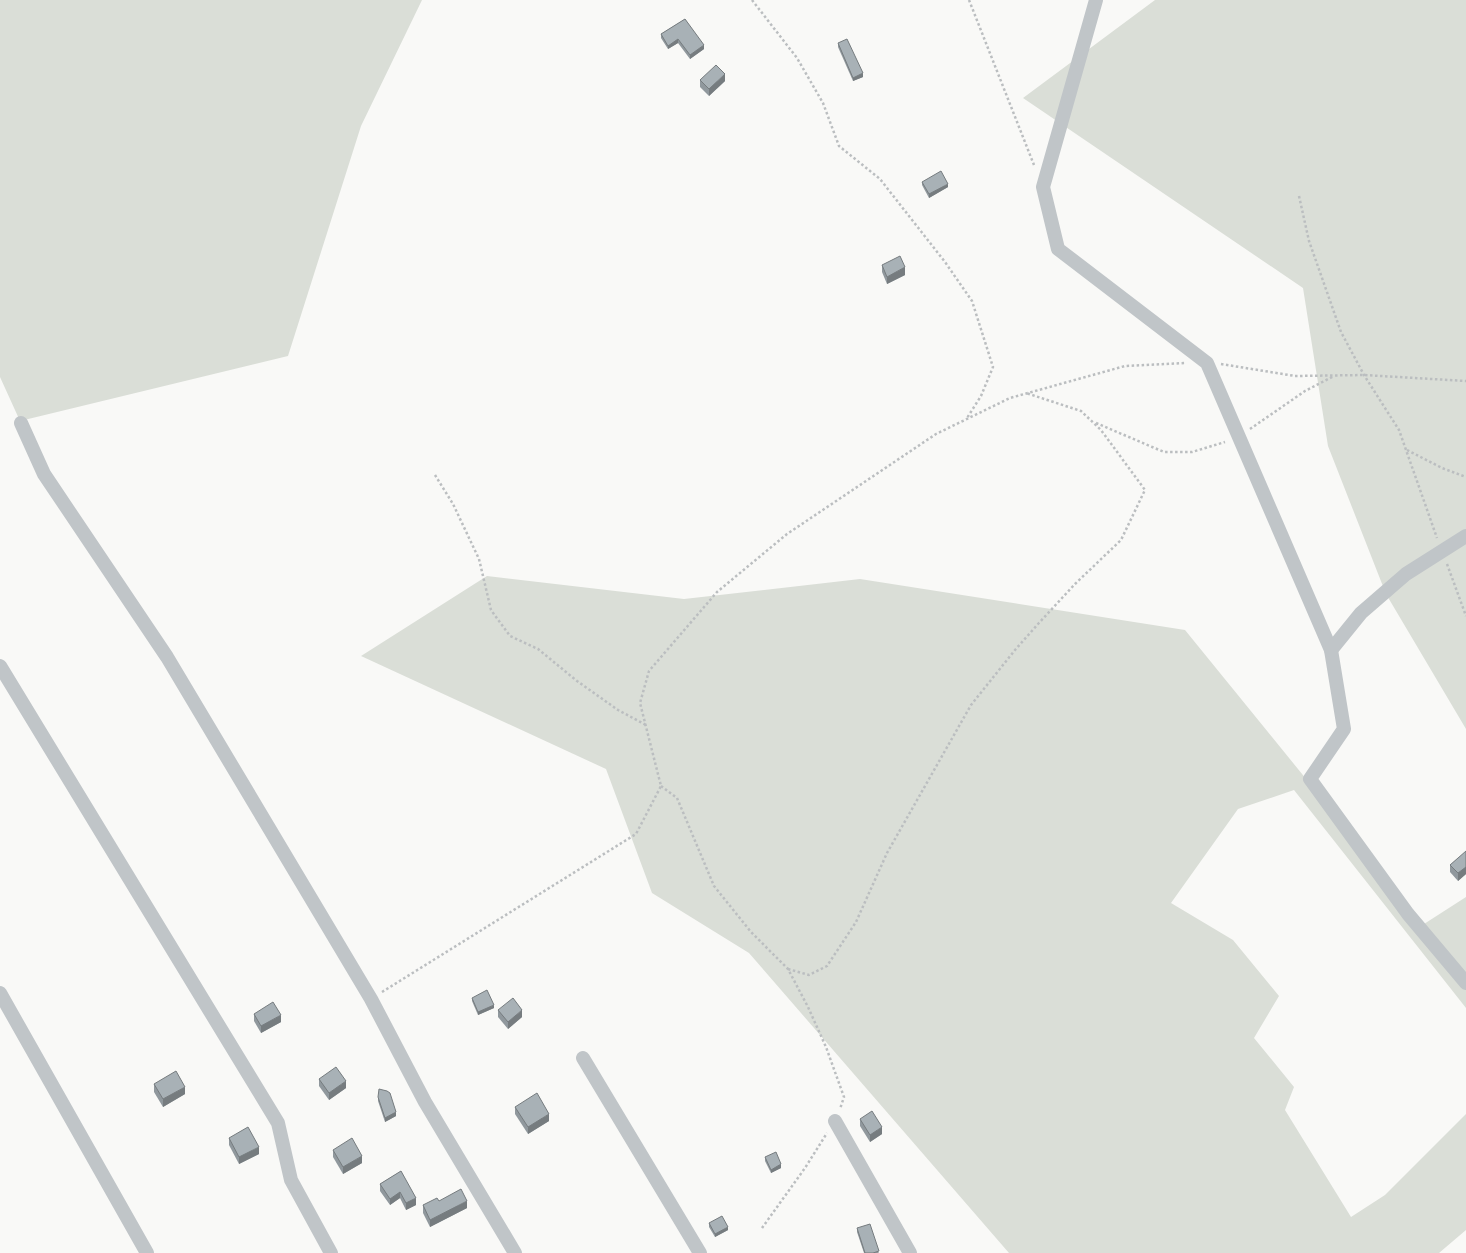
<svg xmlns="http://www.w3.org/2000/svg" width="1466" height="1253" viewBox="0 0 1466 1253" font-family="'Alegreya Sans',sans-serif">
<rect width="100%" height="100%" fill="#f9f9f7"/>
<g fill="#daded7">
<path d="M0,0H422L361,126L288,356L20,421L0,377Z"/>
<path d="M1155,0H1466V729L1386,594L1328,446L1303,288L1023,98Z"/>
<path d="M487,576L684,599L860,579L1185,630L1424,924L1466,897V1008L1294,790L1238,809L1171,903L1233,940L1279,996L1254,1038L1294,1087L1285,1110L1351,1217L1385,1195L1466,1114V1230L1439,1253H1009L749,953L652,893L606,769L361,656Z"/>
</g>
<g fill="none" stroke-linecap="round" stroke-linejoin="round">
<g stroke="#bbbec0" stroke-width="2.5" stroke-dasharray="2.5 2.5" stroke-linecap="butt">
<path d="M752,0L797,58L823,103L839,146L880,179L945,262L972,301L993,367L981,396L967,418"/>
<path d="M969,0L1034,165"/>
<path d="M1299,196L1309,241L1341,332L1364,375L1399,430L1437,538"/>
<path d="M1221,364L1295,376L1364,375L1466,381"/>
<path d="M1096,423L1164,452H1192L1225,442"/>
<path d="M1250,429L1305,391L1334,376"/>
<path d="M1407,450L1442,468L1466,477"/>
<path d="M435,475L453,504L479,559L491,610L510,636L538,649L577,681L618,710L646,725"/>
<path d="M1447,564L1466,616"/>
<path d="M661,786L677,798L714,886L751,932L788,969L808,1007L826,1047L844,1097L840,1109"/>
<path d="M788,969L809,975L827,966L856,922L887,853L971,705L1015,650L1038,624L1075,584L1121,540L1145,490L1101,430L1081,411L1026,393"/>
<path d="M382,992L636,834L661,786L640,703L649,671L717,592L787,534L936,434L1010,398L1125,366L1186,363"/>
<path d="M762,1228L805,1168L827,1133"/>
</g>
<g stroke="#c0c5c8" stroke-width="14">
<path d="M1096,0L1043,187L1058,249L1207,363L1331,650L1344,729L1310,779L1408,914L1466,983"/>
<path d="M21,423L44,474L167,657L371,999L425,1102L515,1253"/>
<path d="M1331,650L1361,613L1406,574L1466,536"/>
<path d="M0,666L278,1123L291,1180L331,1253"/>
<path d="M0,993L147,1253"/>
<path d="M583,1058L700,1253"/>
<path d="M835,1121L910,1253"/>
</g>
</g>
<g fill="#90989d">
<path d="M685,19L704,49L690,59L678,43L668,49L661,38V34Z"/>
<path d="M838,43L863,77L853,81L838,47Z"/>
<path d="M700,80L725,81L709,96L700,87Z"/>
<path d="M922,182L948,187L929,198L922,185Z"/>
<path d="M882,265L905,275L887,284L882,272Z"/>
<path d="M1466,852V874L1458,881L1450,872V865Z"/>
<path d="M472,998L494,1008L478,1015L472,1001Z"/>
<path d="M498,1010L522,1017L508,1029L498,1017Z"/>
<path d="M254,1014L281,1022L261,1033L254,1021Z"/>
<path d="M319,1079L346,1088L329,1100L319,1086Z"/>
<path d="M154,1084L185,1094L163,1107L154,1092Z"/>
<path d="M378,1097L396,1116L385,1122L378,1101Z"/>
<path d="M515,1107L549,1121L528,1134L515,1114Z"/>
<path d="M860,1119L882,1134L870,1142L860,1126Z"/>
<path d="M229,1138L259,1154L239,1164L229,1145Z"/>
<path d="M333,1150L362,1163L343,1174L333,1157Z"/>
<path d="M765,1157L781,1168L771,1173L765,1161Z"/>
<path d="M401,1171L416,1205L406,1210L400,1198L390,1205L380,1191V1184Z"/>
<path d="M439,1201L467,1208L430,1227L423,1213V1205Z"/>
<path d="M709,1223L728,1230L715,1237L709,1227Z"/>
<path d="M857,1228L879,1253H864L857,1232Z"/>
</g>
<g fill="#767c7f">
<path d="M678,39V43L668,49V46Z"/>
<path d="M704,45V49L690,59V55Z"/>
<path d="M863,73V77L853,81V78Z"/>
<path d="M725,74V81L709,96V89Z"/>
<path d="M948,184V187L929,198V194Z"/>
<path d="M905,267V275L887,284V277Z"/>
<path d="M1466,867V874L1458,881V873Z"/>
<path d="M494,1005V1008L478,1015V1012Z"/>
<path d="M522,1010V1017L508,1029V1022Z"/>
<path d="M281,1015V1022L261,1033V1026Z"/>
<path d="M346,1081V1088L329,1100V1093Z"/>
<path d="M185,1087V1094L163,1107V1099Z"/>
<path d="M396,1112V1116L385,1122V1118Z"/>
<path d="M549,1114V1121L528,1134V1127Z"/>
<path d="M882,1127V1134L870,1142V1135Z"/>
<path d="M259,1147V1154L239,1164V1157Z"/>
<path d="M362,1156V1163L343,1174V1167Z"/>
<path d="M781,1164V1168L771,1173V1170Z"/>
<path d="M400,1192V1198L390,1205V1199Z"/>
<path d="M416,1198V1205L406,1210V1203Z"/>
<path d="M467,1201V1208L430,1227V1220Z"/>
<path d="M728,1227V1230L715,1237V1234Z"/>
</g>
<g fill="#a8b1b6" stroke="#767c7f">
<path d="M685,19L704,45L690,55L678,39L668,46L661,34Z"/>
<path d="M847,39L863,73L853,78L838,43Z"/>
<path d="M716,65L725,74L709,89L700,80Z"/>
<path d="M941,171L948,184L929,194L922,182Z"/>
<path d="M900,256L905,267L887,277L882,265Z"/>
<path d="M1466,851V867L1458,873L1450,865Z"/>
<path d="M487,990L494,1005L478,1012L472,998Z"/>
<path d="M513,998L522,1010L508,1022L498,1010Z"/>
<path d="M273,1002L281,1015L261,1026L254,1014Z"/>
<path d="M336,1067L346,1081L329,1093L319,1079Z"/>
<path d="M176,1071L185,1087L163,1099L154,1084Z"/>
<path d="M379,1089L387,1091L390,1093L396,1112L385,1118L378,1097Z"/>
<path d="M537,1093L549,1114L528,1127L515,1107Z"/>
<path d="M872,1111L882,1127L870,1135L860,1119Z"/>
<path d="M248,1127L259,1147L239,1157L229,1138Z"/>
<path d="M352,1138L362,1156L343,1167L333,1150Z"/>
<path d="M776,1152L781,1164L771,1170L765,1157Z"/>
<path d="M401,1171L416,1198L406,1203L400,1192L390,1199L380,1184Z"/>
<path d="M461,1189L467,1201L430,1220L423,1205L437,1198L439,1201Z"/>
<path d="M722,1216L728,1227L715,1234L709,1223Z"/>
<path d="M870,1224L879,1251L873,1253H865L857,1228Z"/>
</g>
</svg>
